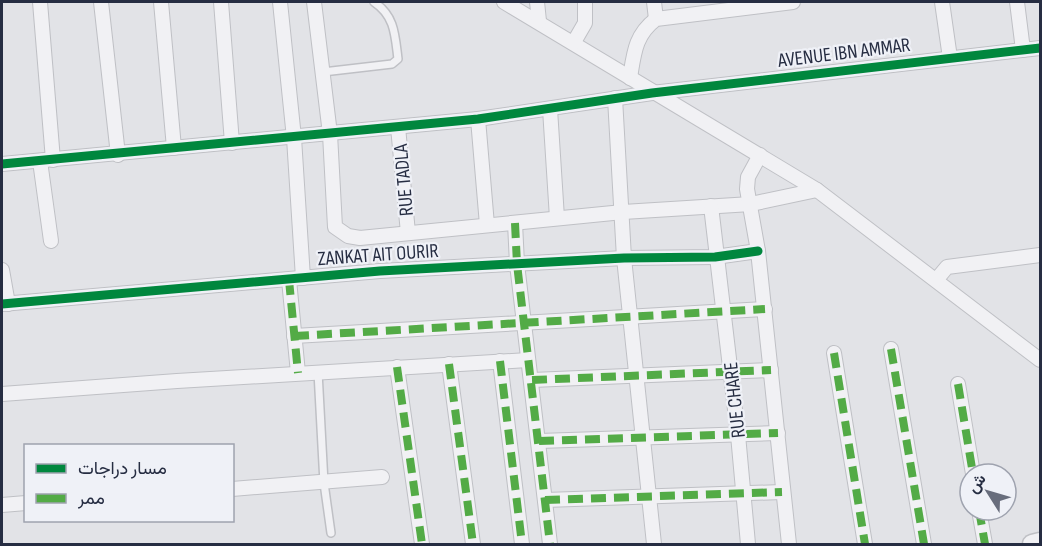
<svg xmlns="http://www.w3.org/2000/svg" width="1042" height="546" viewBox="0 0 1042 546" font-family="'Sofia Sans Condensed',Vazirmatn,sans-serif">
<rect width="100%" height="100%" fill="#e2e3e7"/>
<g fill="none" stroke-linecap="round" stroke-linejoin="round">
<g stroke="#bfc0c5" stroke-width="10">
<g id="service">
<path d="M323,72L392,64L398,59C395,35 395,16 374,2"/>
<path d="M318,372L324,483L331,533"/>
</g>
</g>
<g stroke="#bfc0c5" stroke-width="16">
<g id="minor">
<path d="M40,2L53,160"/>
<path d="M101,2L118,155"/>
<path d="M161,2L174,148"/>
<path d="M221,2L232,143"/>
<path d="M280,2L294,138L303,278"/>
<path d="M314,2L330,134L335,227L348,236L360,238L623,212L751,204L817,190"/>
<path d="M504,2L817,190L1040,360"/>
<path d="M537,2L539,21"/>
<path d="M654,2L656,19"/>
<path d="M942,2L950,58"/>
<path d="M1017,2L1023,50"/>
<path d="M574,42L585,23V2"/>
<path d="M630,78C634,53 635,35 656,19L793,2"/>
<path d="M615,98L624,258L654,544"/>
<path d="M550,109L557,218"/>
<path d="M478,119L487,225"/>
<path d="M398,127L408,233"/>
<path d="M760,155L748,177L747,189L758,251L789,544"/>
<path d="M40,161L51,241"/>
<path d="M2,164L478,119L652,93L1040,48"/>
<path d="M711,206L738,435L748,544"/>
<path d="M515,223L517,264L550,544"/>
<path d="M2,270L8,304"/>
<path d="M937,279L947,267L1040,255"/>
<path d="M289,280L298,373"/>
<path d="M2,304L380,271L624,258L715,257L758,251"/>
<path d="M294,336L765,309"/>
<path d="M891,349L924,544"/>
<path d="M834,353L865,544"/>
<path d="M500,361L522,544"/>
<path d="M449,364L473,544"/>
<path d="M397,367L422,544"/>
<path d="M532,380L771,370"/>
<path d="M958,384L973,474"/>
<path d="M2,394L177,381L528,360"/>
<path d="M539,441L778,433"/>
<path d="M232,489L382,477"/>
<path d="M545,500L782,492"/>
<path d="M2,505L26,503"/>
<path d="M979,510L985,544"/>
</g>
</g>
<g stroke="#bfc0c5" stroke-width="21">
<path id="tertiary" d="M1032,544L1040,542"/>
</g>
<use href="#service" stroke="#f1f1f4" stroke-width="7"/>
<use href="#minor" stroke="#f1f1f4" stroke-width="14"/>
<use href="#tertiary" stroke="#f1f1f4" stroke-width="18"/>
<g stroke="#53ab46" stroke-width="8" stroke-dasharray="15 8" stroke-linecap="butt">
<path d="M515,223L517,264L550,544"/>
<path d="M289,280L298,373"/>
<path d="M294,336L765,309"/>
<path d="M891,349L924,544"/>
<path d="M834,353L865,544"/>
<path d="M500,361L522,544"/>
<path d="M449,364L473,544"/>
<path d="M397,367L422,544"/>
<path d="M532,380L771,370"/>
<path d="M958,384L973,474"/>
<path d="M539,441L778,433"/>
<path d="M545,500L782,492"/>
<path d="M979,510L985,544"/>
</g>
<g stroke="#eff1f7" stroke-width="13">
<g id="cycleway">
<path d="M2,164L478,119L652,93L1040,48"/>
<path d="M2,304L380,271L624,258L715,257L758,251"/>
</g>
</g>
<use href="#cycleway" stroke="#00873e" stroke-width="9"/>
</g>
<g text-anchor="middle" stroke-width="4.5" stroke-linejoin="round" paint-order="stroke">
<g font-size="20" fill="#262d42" stroke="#eff1f7">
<text transform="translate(844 52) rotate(-7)" y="7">AVENUE IBN AMMAR</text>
<text transform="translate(403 180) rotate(-95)" y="7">RUE TADLA</text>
<text transform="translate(378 254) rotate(-4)" y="7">ZANKAT AIT OURIR</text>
<text transform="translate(734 400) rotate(-96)" y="7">RUE CHARE</text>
</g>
</g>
<rect width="1042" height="546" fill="none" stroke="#262d42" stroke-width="6"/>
<rect x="24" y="444" width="210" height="78" fill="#eff1f7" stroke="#9fa3af" stroke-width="1.5"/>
<rect x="36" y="464" width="30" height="9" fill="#00873e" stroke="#9fa3af" stroke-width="1.5"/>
<text x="78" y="474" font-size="18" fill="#262d42">مسار دراجات</text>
<rect x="36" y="494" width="30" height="9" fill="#53ab46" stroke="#9fa3af" stroke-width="1.5"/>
<text x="78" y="504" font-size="18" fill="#262d42">ممر</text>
<g transform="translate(988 492) rotate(307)"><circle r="28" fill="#eff1f7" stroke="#9fa3af" stroke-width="1.5"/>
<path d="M0-4.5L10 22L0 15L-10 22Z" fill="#686d7c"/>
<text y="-9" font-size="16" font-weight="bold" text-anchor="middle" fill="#262d42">ش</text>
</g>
</svg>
